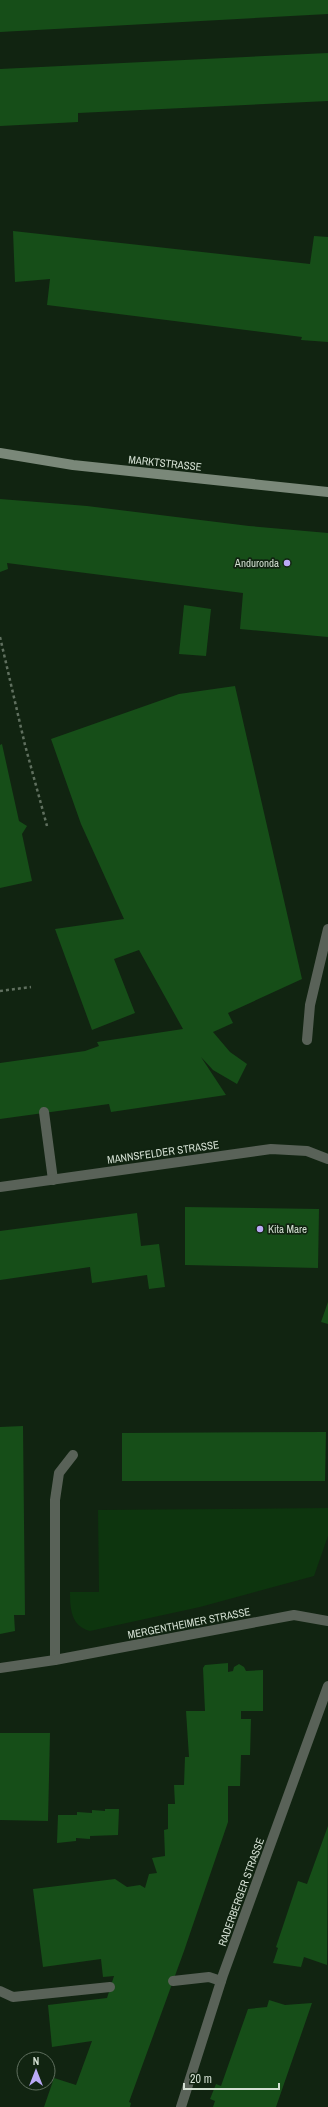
<svg xmlns="http://www.w3.org/2000/svg" width="328" height="2107" viewBox="0 0 328 2107" font-family="'Archivo Narrow',sans-serif">
<rect width="100%" height="100%" fill="#112411"/>
<path fill="#0d350e" d="M328,1508V1536L314,1576L200,1607L90,1631C71,1626 70,1609 70,1592H99L98,1510Z"/>
<g fill="#164e18">
<path d="M0,0H328V14L0,32Z"/>
<path d="M328,53V101L78,113V122L0,126V69Z"/>
<path d="M13,231L310,264L314,236L328,237V342L301,340L302,337L47,305L50,279L15,282Z"/>
<path d="M0,499L87,506L249,526L328,533V637L240,629L243,593L7,563L8,569L0,572Z"/>
<path d="M184,605L211,609L206,656L179,654Z"/>
<path d="M235,686L302,979L228,1013L233,1023L213,1032L230,1052L247,1064L237,1084L213,1070L201,1057L226,1095L111,1112L109,1104L0,1119V1063L85,1051L99,1046L97,1042L183,1029L139,950L114,959L135,1013L92,1030L55,929L124,919L81,824L51,739L179,694Z"/>
<path d="M2,744L19,821L27,826L22,834L32,881L0,888V745Z"/>
<path d="M185,1207L319,1209L318,1268L185,1265Z"/>
<path d="M137,1213L141,1246L159,1244L165,1287L149,1289L147,1275L92,1283L90,1267L0,1280V1231Z"/>
<path d="M328,1302V1324L321,1322Z"/>
<path d="M23,1426L25,1615H14L15,1631L0,1634V1427Z"/>
<path d="M326,1432L325,1481H122V1433Z"/>
<path d="M228,1663V1672L233,1671L234,1667L239,1664L244,1667L246,1671L263,1670V1711H241V1719H251L250,1755H241L240,1786H228V1822L184,1951L129,2102L131,2103L130,2107H44L54,2078L76,2085L92,2041L52,2047L48,2005L107,1998L114,1976L103,1977L101,1959L43,1967L33,1889L115,1879L127,1887L140,1885L145,1888L149,1874L157,1873L152,1858L165,1856L164,1830L168,1829V1804H175L174,1785H184L185,1757H189L186,1711H205L203,1668L205,1665Z"/>
<path d="M0,1733H50L48,1821L0,1820Z"/>
<path d="M105,1809H119L118,1835L90,1836V1839L76,1838V1841L57,1843L58,1815H77V1812L92,1813V1810L105,1811Z"/>
<path d="M328,1826L327,1965L304,1957L301,1967L273,1963L278,1948L276,1947L298,1881L307,1884Z"/>
<path d="M269,2000L285,2005L312,2003L276,2107H213L215,2101L210,2099L216,2084L221,2086L248,2009L267,2007Z"/>
</g>
<g fill="none" stroke-linecap="round" stroke-linejoin="round">
<g stroke="#60705f" stroke-width="2.5" stroke-dasharray="3 3" stroke-linecap="butt">
<path d="M0,637L25,745L47,826"/>
<path d="M0,991L31,987"/>
</g>
<g stroke="#596258" stroke-width="10">
<path d="M307,1040L310,1005L328,929"/>
<path d="M44,1112L53,1180"/>
<path d="M55,1660V1500L59,1473L73,1455"/>
<path d="M173,1981L209,1977L221,1981"/>
<path d="M0,1991L13,1997L110,1987"/>
</g>
<g stroke="#596258" stroke-width="10">
<path d="M0,1187L271,1149L307,1151L328,1159"/>
<path d="M0,1668L55,1660L294,1615L328,1621"/>
<path d="M181,2107L223,1975L328,1686"/>
</g>
<path stroke="#7a8879" stroke-width="10" d="M0,453L73,465L328,492"/>
</g>
<g fill="#baaaf6" stroke="#112411" stroke-width="1.5">
<circle cx="287" cy="563" r="4"/>
<circle cx="260" cy="1229" r="4"/>
</g>
<g text-anchor="middle" stroke-width="3.5" stroke-linejoin="round" paint-order="stroke">
<g font-size="11" fill="#d3dfd2" stroke="#112411">
<text transform="translate(165 463) rotate(6)" y="4">MARKTSTRASSE</text>
<text transform="translate(163 1152) rotate(-8)" y="4">MANNSFELDER STRASSE</text>
<text transform="translate(189 1623) rotate(-11)" y="4">MERGENTHEIMER STRASSE</text>
<text transform="translate(241 1892) rotate(-70)" y="4">RADERBERGER STRASSE</text>
</g>
<g font-size="11" fill="#d3dfd2" stroke="#112411" text-anchor="end">
<text x="279" y="567">Anduronda</text>
<text x="268" y="1233" text-anchor="start">Kita Mare</text>
</g>
</g>
<g transform="translate(36 2071)"><circle r="19" fill="#112411" stroke="#5f6f5e"/>
<path d="M0-3L7 15L0 10L-7 15Z" fill="#baaaf6"/>
<text y="-6" font-size="11" font-weight="bold" text-anchor="middle" fill="#d3dfd2">N</text>
</g>
<path d="M184 2083v6h95v-6" fill="none" stroke="#d3dfd2" stroke-width="2"/>
<text x="190" y="2083" font-size="12" fill="#d3dfd2" stroke="#112411" stroke-width="3" paint-order="stroke">20 m</text>
</svg>
